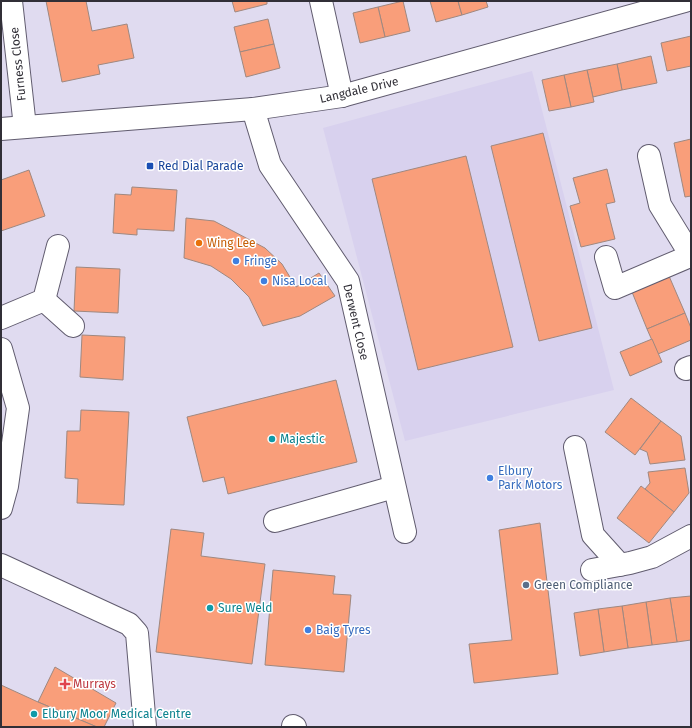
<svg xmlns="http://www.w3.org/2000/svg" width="692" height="728" viewBox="0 0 692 728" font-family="'Fira Sans',sans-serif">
<rect width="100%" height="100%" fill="#e0dbf0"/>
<path fill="#d8d1ee" d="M532,71L614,390L405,441L323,128Z"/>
<g fill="#f99e7a" stroke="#9f8880">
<path d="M46,1H86L92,31L127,24L134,58L98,65L100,74L62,82Z"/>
<path d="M232,1H267V4L235,12Z"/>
<path d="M403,1L410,31L385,37L378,7Z"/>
<path d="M430,1H458L462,15L436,22Z"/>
<path d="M458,1H486L488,7L462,15Z"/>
<path d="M378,7L385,37L360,43L353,13Z"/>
<path d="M268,19L274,44L240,52L234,27Z"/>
<path d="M691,36V66L667,71L661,43Z"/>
<path d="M274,44L280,68L246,77L240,52Z"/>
<path d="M651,56L657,83L622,90L617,64Z"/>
<path d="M617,64L622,90L593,97L587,70Z"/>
<path d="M587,70L594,102L571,107L564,75Z"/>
<path d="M564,75L571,107L549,111L542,80Z"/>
<path d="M543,133L592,328L539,341L491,146Z"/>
<path d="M691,139V196L685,197L674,143Z"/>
<path d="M466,156L513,347L418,370L372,179Z"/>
<path d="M607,169L615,202L606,204L615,239L581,247L570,206L580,203L573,178Z"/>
<path d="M29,170L45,216L1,231V180Z"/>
<path d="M132,187L177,190L174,231L137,229V235L113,233L115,194L131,195Z"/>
<path d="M186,218L214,221L265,248L282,264L296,287L319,273L335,296L300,316L263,326L249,297L231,279L211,266L184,258Z"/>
<path d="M76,267L120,269L118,313L74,311Z"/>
<path d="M669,276L685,313L647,329L632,292Z"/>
<path d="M685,313L691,328V340L658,354L647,329Z"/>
<path d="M82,335L125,337L123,380L80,377Z"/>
<path d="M652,339L662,362L630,376L620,352Z"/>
<path d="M336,380L357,462L228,494L224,477L203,482L187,417Z"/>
<path d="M631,398L661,421L635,455L605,432Z"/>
<path d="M81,410L129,412L124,505L77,503L78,479L65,478L67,431H80Z"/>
<path d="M661,421L681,436L685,460L650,464L647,452L640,449Z"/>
<path d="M685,468L689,493L674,512L645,489L650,483L648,472Z"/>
<path d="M641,486L674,512L649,543L617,518Z"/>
<path d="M540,523L558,674L474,683L469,644L512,640L499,530Z"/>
<path d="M171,529L204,533L201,556L265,564L252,664L156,652Z"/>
<path d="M273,570L335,576L333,594L351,595L344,672L265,665Z"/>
<path d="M691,596V640L677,642L670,598Z"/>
<path d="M670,598L677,642L652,645L646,602Z"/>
<path d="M646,602L652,645L628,648L622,606Z"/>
<path d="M622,606L628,648L604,652L598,609Z"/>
<path d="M598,609L604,652L580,656L574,613Z"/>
<path d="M55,667L116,703L104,727H97L38,702Z"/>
<path d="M1,685L38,702L97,727H1Z"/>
</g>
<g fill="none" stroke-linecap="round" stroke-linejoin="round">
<g stroke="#615c6f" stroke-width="24">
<g id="minor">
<path d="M11,1L25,127"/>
<path d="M321,1L342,96"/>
<path d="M253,109L270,165L348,281L405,532"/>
<path d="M1,129L253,109L342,96L685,1"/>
<path d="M649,156L660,205L687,249L691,257"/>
<path d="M606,257L615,288L690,256"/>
<path d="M44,300L73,326"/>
<path d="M1,318L44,300L58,246"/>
<path d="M1,349L18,408L7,486L1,508"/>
<path d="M686,369L691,367"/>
<path d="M575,447L593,535L620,565"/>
<path d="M275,521L394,487"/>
<path d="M1,565L129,624L137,633L145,727"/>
<path d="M592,570L630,563L652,557L691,536"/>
<path d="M293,726L295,727"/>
</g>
</g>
<use href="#minor" stroke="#fff" stroke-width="22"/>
</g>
<rect fill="#1a4fb4" stroke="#fff" stroke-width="1.5" x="146" y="162" width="8" height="8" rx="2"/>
<circle fill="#e8710a" stroke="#fff" stroke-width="1.5" cx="199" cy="243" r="4"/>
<g fill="#3f7fe0" stroke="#fff" stroke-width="1.5">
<circle cx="236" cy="261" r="4"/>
<circle cx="264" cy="281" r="4"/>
<circle cx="490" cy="478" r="4"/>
<circle cx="308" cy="630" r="4"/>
</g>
<g fill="#0f9aa8" stroke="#fff" stroke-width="1.5">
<circle cx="272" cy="439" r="4"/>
<circle cx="210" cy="608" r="4"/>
<circle cx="34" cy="714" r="4"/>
</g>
<circle fill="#5c6f8a" stroke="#fff" stroke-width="1.5" cx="526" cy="585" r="4"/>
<path fill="#e0444e" stroke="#fff" stroke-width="1.5" d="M63 678h4v4h4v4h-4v4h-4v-4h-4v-4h4z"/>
<g text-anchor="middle" stroke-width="3" stroke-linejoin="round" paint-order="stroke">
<g font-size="12" fill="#312f37" stroke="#fff">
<text transform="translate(18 64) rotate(-96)" y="4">Furness Close</text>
<text transform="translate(359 90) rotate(-13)" y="4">Langdale Drive</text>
<text transform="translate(356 322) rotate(77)" y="4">Derwent Close</text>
</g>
<g font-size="12" fill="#164399" stroke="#fff" text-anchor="start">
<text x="158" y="170">Red Dial Parade</text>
</g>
<g font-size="12" fill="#c56008" stroke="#fff" text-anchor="start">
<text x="207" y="247">Wing Lee</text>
</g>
<g font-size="12" fill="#366cbe" stroke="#fff" text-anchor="start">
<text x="244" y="265">Fringe</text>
<text x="272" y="285">Nisa Local</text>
<text x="498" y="475">Elbury<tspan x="498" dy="14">Park Motors</tspan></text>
<text x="316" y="634">Baig Tyres</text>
</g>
<g font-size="12" fill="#0d838f" stroke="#fff" text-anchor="start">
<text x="280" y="443">Majestic</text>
<text x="218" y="612">Sure Weld</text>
<text x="42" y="718">Elbury Moor Medical Centre</text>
</g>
<g font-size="12" fill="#4e5e75" stroke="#fff" text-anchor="start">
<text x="534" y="589">Green Compliance</text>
</g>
<g font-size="12" fill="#be3a42" stroke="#fff" text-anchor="start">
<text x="73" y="688">Murrays</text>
</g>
</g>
<rect width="692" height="728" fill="none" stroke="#312f37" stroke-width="4"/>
</svg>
